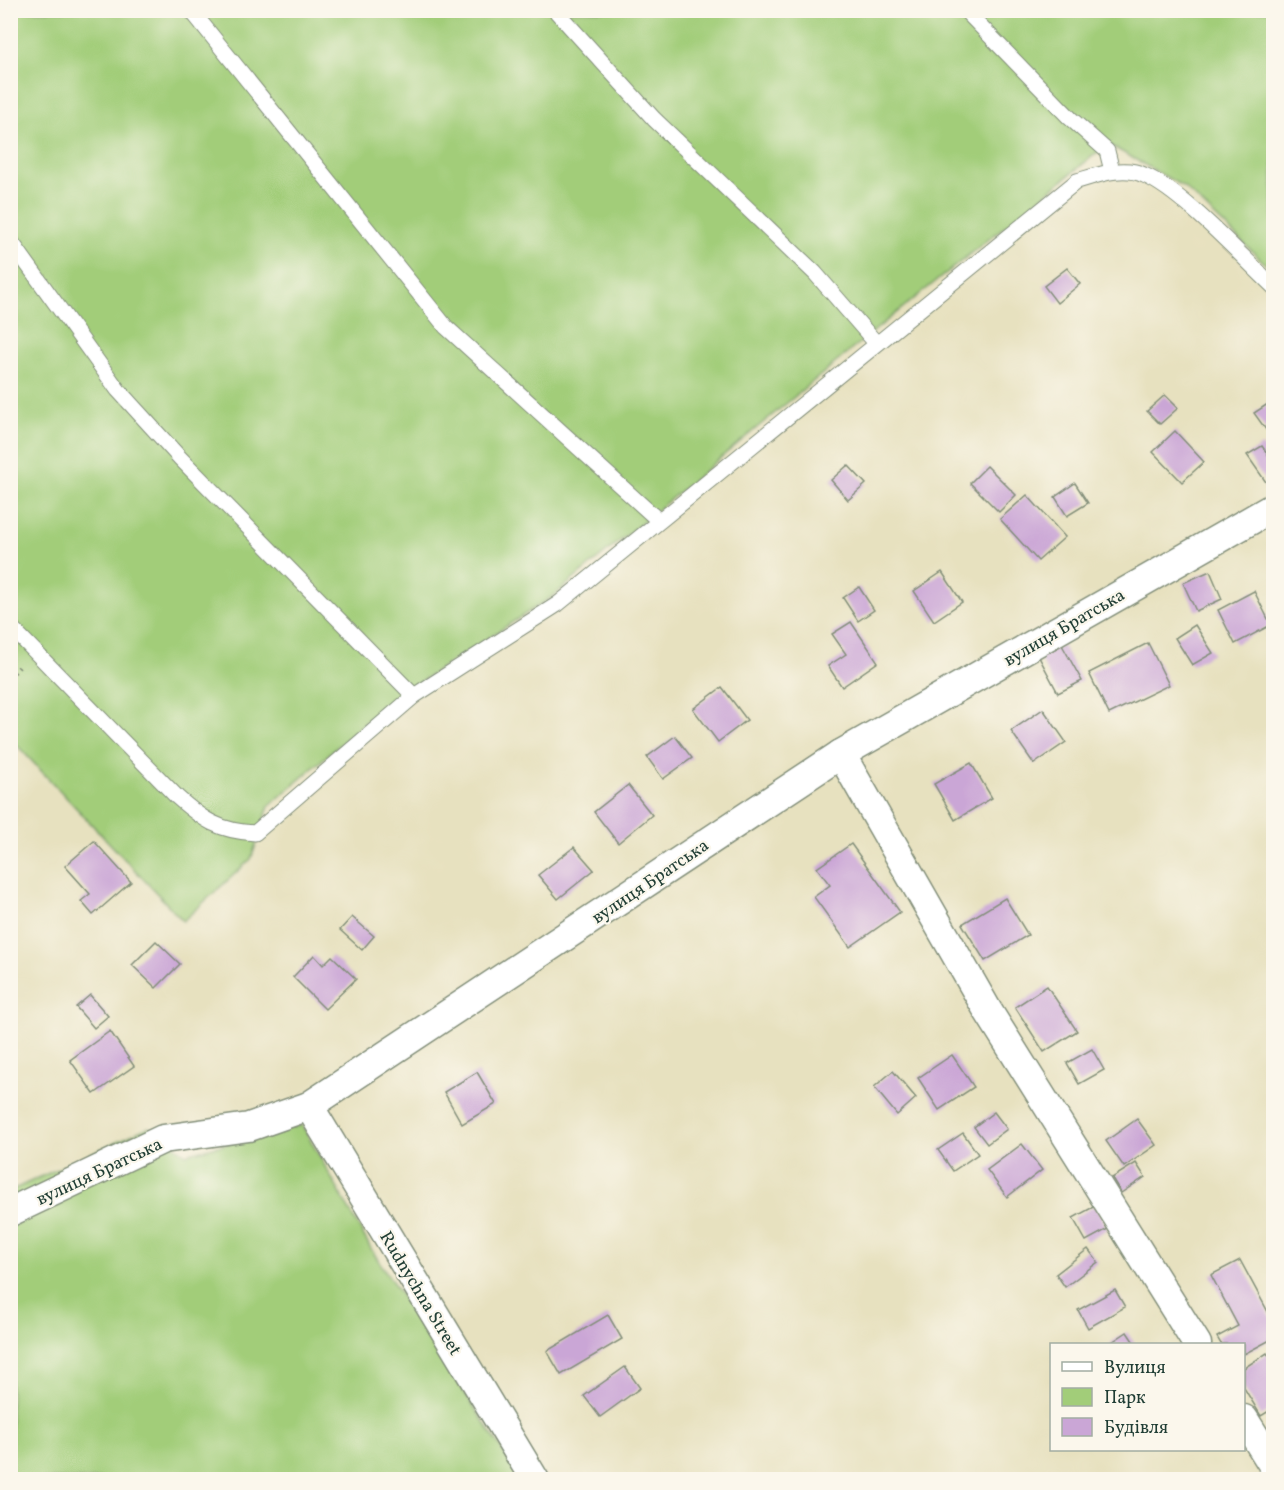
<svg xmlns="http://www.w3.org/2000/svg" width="1284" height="1490" viewBox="0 0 1284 1490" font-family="Vollkorn,serif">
<rect width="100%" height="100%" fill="#fbf7ec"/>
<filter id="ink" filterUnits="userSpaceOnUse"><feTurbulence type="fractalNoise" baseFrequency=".0167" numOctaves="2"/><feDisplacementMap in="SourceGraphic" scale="12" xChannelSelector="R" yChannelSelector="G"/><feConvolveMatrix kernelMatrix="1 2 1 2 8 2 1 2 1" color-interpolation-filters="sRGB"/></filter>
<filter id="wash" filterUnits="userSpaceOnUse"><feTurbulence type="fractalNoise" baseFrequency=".008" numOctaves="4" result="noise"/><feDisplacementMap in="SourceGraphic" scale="24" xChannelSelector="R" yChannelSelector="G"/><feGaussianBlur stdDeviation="1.35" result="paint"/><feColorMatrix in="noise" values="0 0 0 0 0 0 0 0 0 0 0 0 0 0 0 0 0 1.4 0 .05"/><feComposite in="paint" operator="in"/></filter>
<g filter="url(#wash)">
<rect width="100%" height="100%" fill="#e7e1bf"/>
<g fill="#a2cd79" stroke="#608556" stroke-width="1.5">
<path d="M11,11H1273V271L1184,187L1108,144L885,322L552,597L390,701L269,806L251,859L183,921L11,739Z"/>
<path d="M302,1125L373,1252L521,1479H11L10,1191L148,1127L186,1154Z"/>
</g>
<g id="blocks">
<g fill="#caa6d6">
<path d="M1067,268L1080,284L1057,303L1044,286Z"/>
<path d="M1165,395L1178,408L1160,424L1147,411Z"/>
<path d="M1274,400V441L1254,413Z"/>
<path d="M1175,431L1204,462L1182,482L1153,452Z"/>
<path d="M1262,446L1274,463V481L1268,485L1247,455Z"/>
<path d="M848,465L866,484L848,500L831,480Z"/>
<path d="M987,466L1016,495L999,512L970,483Z"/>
<path d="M1075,483L1088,503L1067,516L1055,497Z"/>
<path d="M1027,495L1065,537L1038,561L1000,519Z"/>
<path d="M1210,571L1222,599L1196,611L1183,583Z"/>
<path d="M942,572L962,602L934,621L914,591Z"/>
<path d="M859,587L874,610L858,621L843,598Z"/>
<path d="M1254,591L1271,625L1235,644L1218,610Z"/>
<path d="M851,622L878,662L842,687L828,666L846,654L832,634Z"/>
<path d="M1195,625L1213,653L1192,665L1175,638Z"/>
<path d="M1148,643L1169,685L1109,714L1089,673Z"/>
<path d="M1062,645L1082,681L1058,693L1039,657Z"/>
<path d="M722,687L747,720L718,742L693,709Z"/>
<path d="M1043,709L1066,742L1034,764L1011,731Z"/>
<path d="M675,736L692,758L663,779L647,757Z"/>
<path d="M971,763L992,798L955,820L934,784Z"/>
<path d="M628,785L652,815L618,843L594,812Z"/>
<path d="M94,841L131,882L93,915L81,901L90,894L65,866Z"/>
<path d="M851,844L900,912L850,947L814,897L830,885L817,868Z"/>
<path d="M574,847L594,870L558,899L538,875Z"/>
<path d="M1005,898L1028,935L985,961L962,924Z"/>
<path d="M352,917L374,936L362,950L340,930Z"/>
<path d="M156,941L180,964L156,988L132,965Z"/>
<path d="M314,955L323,965L332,956L356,979L325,1009L293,977Z"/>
<path d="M1047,986L1077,1031L1044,1052L1015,1007Z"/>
<path d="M90,995L108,1016L94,1028L76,1007Z"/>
<path d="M110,1031L134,1066L94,1094L70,1060Z"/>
<path d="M1092,1049L1104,1070L1079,1084L1067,1063Z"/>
<path d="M952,1055L974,1087L939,1110L918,1078Z"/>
<path d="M893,1071L916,1098L897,1115L874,1087Z"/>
<path d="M477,1072L496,1104L462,1124L444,1092Z"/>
<path d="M994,1112L1007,1129L987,1144L974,1127Z"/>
<path d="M1137,1119L1156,1145L1124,1167L1106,1141Z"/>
<path d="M963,1133L978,1154L953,1171L938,1150Z"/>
<path d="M1022,1144L1042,1170L1007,1197L987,1170Z"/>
<path d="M1136,1163L1145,1177L1121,1193L1112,1178Z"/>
<path d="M1095,1206L1108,1229L1086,1241L1073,1218Z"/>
<path d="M1088,1249L1098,1262L1065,1287L1056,1274Z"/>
<path d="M1240,1260L1274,1323V1338L1244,1354V1344H1221L1217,1337L1238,1326L1211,1275Z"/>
<path d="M1115,1290L1125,1307L1088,1328L1078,1310Z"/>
<path d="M608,1315L622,1339L561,1375L547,1351Z"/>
<path d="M1127,1332L1135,1344H1109Z"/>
<path d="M1267,1353L1274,1362V1408L1261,1416L1244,1388V1368Z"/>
<path d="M625,1367L640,1388L600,1417L584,1396Z"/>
</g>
</g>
</g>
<g filter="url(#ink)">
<use href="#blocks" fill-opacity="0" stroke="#838f7a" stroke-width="1.5"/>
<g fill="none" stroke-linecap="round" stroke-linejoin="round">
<g stroke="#838f7a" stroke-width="17">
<g id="service">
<path d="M191,10L446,327L658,520"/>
<path d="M555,10L654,119L815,273L876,343"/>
<path d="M965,10L1070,118L1107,151L1112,171"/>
<path d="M10,240L118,390L180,458L414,696"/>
<path d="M10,626L177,797C203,820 219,831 255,833L414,696L558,604L1077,181C1098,175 1123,165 1144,175C1182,191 1241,256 1274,287"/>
</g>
</g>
<g stroke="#838f7a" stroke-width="31">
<g id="minor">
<path d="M841,754L988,1011L1197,1344"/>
<path d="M309,1106L535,1480"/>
<path d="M10,1212L163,1139L249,1127L309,1106L841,754L1274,507"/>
<path d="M1244,1419L1274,1467"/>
</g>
</g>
<path stroke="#838f7a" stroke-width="4" stroke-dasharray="1.5 4.5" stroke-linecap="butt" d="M10,677L20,666"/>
<use href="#service" stroke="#fff" stroke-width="15"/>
<use href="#minor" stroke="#fff" stroke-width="28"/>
</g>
</g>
<g text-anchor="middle" stroke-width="4.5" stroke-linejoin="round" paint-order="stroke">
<g font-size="18" fill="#1f3d34" stroke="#fbf7ec">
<text transform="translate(1064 627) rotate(-30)" y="6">вулиця Братська</text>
<text transform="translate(650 881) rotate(-34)" y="6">вулиця Братська</text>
<text transform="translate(99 1171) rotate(-25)" y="6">вулиця Братська</text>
<text transform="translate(421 1293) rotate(59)" y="6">Rudnychna Street</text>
</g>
</g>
<rect width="1284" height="1490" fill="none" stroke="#fbf7ec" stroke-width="36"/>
<rect x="1050" y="1343" width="195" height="108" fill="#fbf7ec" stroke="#a3ada2" stroke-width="1.5"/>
<rect x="1062" y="1362" width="30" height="9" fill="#ffffff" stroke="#a3ada2" stroke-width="1.5"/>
<text x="1104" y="1373" font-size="18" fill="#1f3d34">Вулиця</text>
<rect x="1062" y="1388" width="30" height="18" fill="#a2cd79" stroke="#a3ada2" stroke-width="1.5"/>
<text x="1104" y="1403" font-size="18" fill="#1f3d34">Парк</text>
<rect x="1062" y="1418" width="30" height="18" fill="#caa6d6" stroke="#a3ada2" stroke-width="1.5"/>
<text x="1104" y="1433" font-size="18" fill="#1f3d34">Будівля</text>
</svg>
